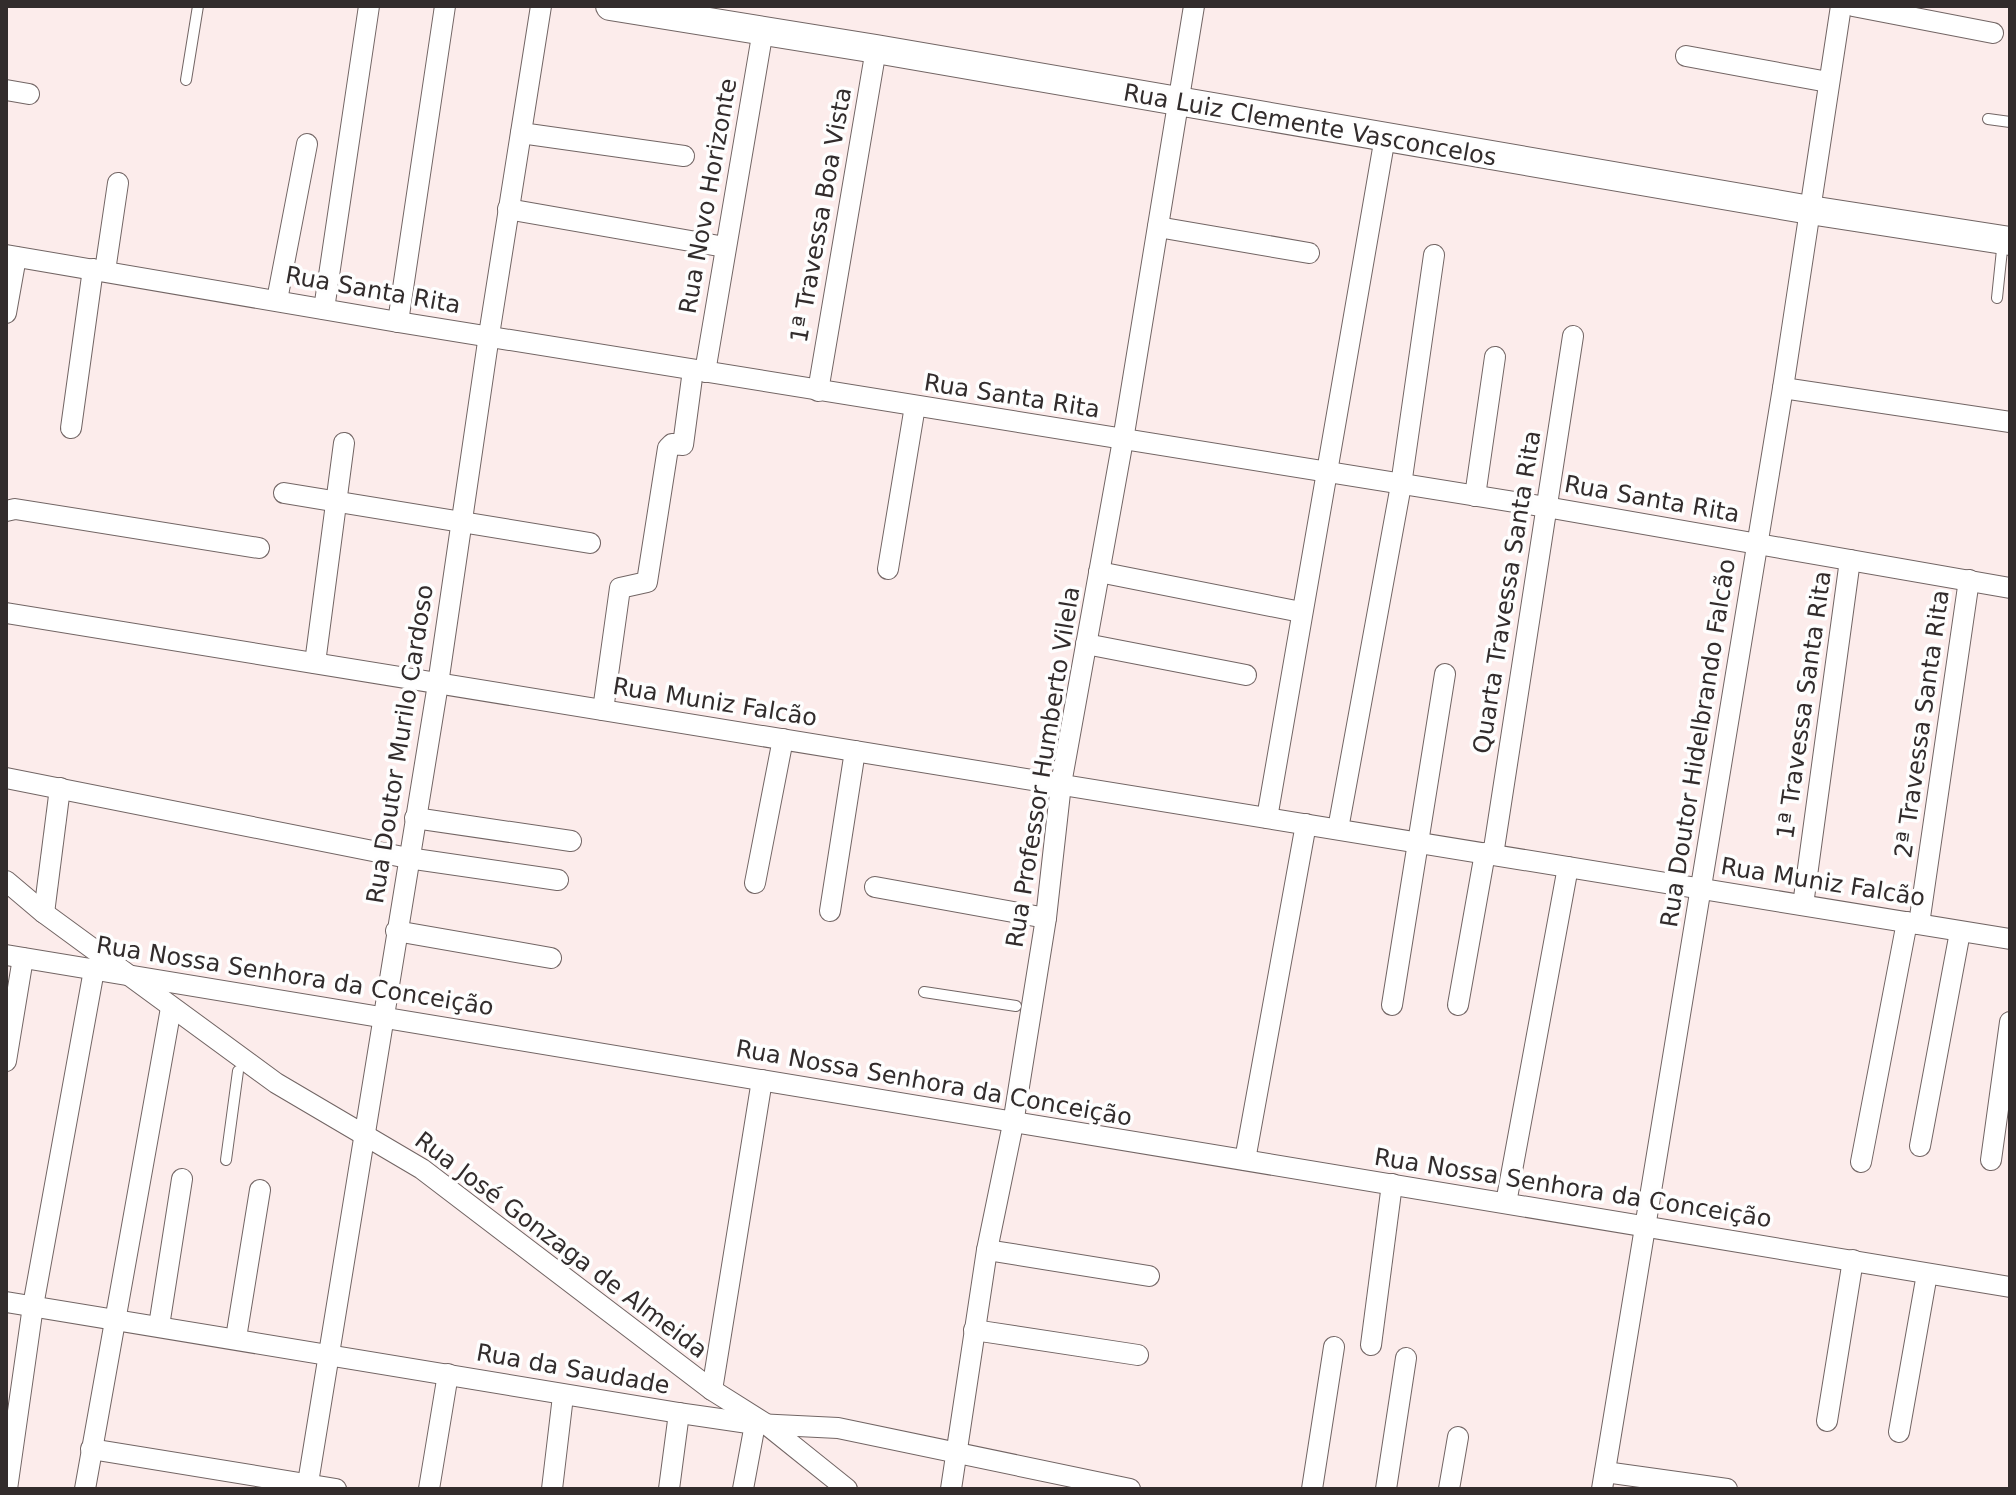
<svg xmlns="http://www.w3.org/2000/svg" width="2016" height="1495" viewBox="0 0 2016 1495" font-family="'DejaVu Sans',sans-serif">
<rect width="100%" height="100%" fill="#fceceb"/>
<g fill="none" stroke-linecap="round" stroke-linejoin="round">
<g stroke="#726564" stroke-width="12">
<g id="lane">
<path d="M186,80L198,6"/>
<path d="M1988,119L2010,122"/>
<path d="M1997,298L2003,240"/>
<path d="M924,992L1016,1006"/>
<path d="M226,1160L238,1071"/>
</g>
</g>
<g stroke="#726564" stroke-width="22">
<g id="street">
<path d="M1853,6L1993,33"/>
<path d="M1686,56L1828,82"/>
<path d="M6,90L29,94"/>
<path d="M521,133L684,156"/>
<path d="M508,209L725,247"/>
<path d="M1158,227L1309,253"/>
<path d="M6,255L398,322L1546,507L2010,588"/>
<path d="M105,271L118,183"/>
<path d="M277,300L307,144"/>
<path d="M324,309L369,6"/>
<path d="M6,313L16,257"/>
<path d="M398,322L445,6"/>
<path d="M705,372L763,30"/>
<path d="M1783,388L2010,422"/>
<path d="M818,391L876,49"/>
<path d="M71,428L93,269"/>
<path d="M284,493L590,543"/>
<path d="M1475,496L1495,357"/>
<path d="M6,511L15,509L259,548"/>
<path d="M888,569L915,406"/>
<path d="M1099,572L1301,612"/>
<path d="M6,613L2010,939"/>
<path d="M1086,644L1246,675"/>
<path d="M315,663L344,443"/>
<path d="M603,710L620,588L647,582L668,448L672,444L683,445L693,370"/>
<path d="M6,778L408,858L558,880"/>
<path d="M415,818L571,841"/>
<path d="M1267,818L1385,137"/>
<path d="M1338,829L1401,485L1434,255"/>
<path d="M1493,855L1573,336"/>
<path d="M6,881L44,913L276,1083L422,1169L712,1390L766,1424L847,1489"/>
<path d="M755,883L783,739"/>
<path d="M875,887L1046,918"/>
<path d="M1803,905L1850,560"/>
<path d="M830,911L855,751"/>
<path d="M44,913L60,788"/>
<path d="M1919,924L1969,580"/>
<path d="M396,931L551,958"/>
<path d="M6,955L2010,1287"/>
<path d="M1392,1005L1445,674"/>
<path d="M1458,1005L1485,853"/>
<path d="M6,1061L23,958"/>
<path d="M1920,1146L1960,932"/>
<path d="M1245,1160L1306,824"/>
<path d="M1991,1160L2010,1022"/>
<path d="M1861,1162L1907,922"/>
<path d="M1506,1203L1568,867"/>
<path d="M987,1250L1149,1276"/>
<path d="M6,1302L679,1413L755,1424L838,1428L1130,1489"/>
<path d="M159,1326L182,1179"/>
<path d="M974,1330L1138,1355"/>
<path d="M236,1338L260,1190"/>
<path d="M1371,1345L1392,1184"/>
<path d="M712,1390L762,1080"/>
<path d="M1827,1421L1853,1260"/>
<path d="M1899,1432L1927,1274"/>
<path d="M91,1449L336,1489"/>
<path d="M1605,1472L1727,1489"/>
<path d="M7,1489L33,1306L94,970"/>
<path d="M85,1489L171,1008"/>
<path d="M307,1489L438,684L489,335L541,6"/>
<path d="M429,1489L448,1374"/>
<path d="M552,1489L563,1396"/>
<path d="M669,1489L679,1413"/>
<path d="M743,1489L755,1424"/>
<path d="M951,1489L987,1250L1013,1124L1046,918L1061,784L1123,440L1194,6"/>
<path d="M1312,1489L1334,1347"/>
<path d="M1386,1489L1406,1358"/>
<path d="M1449,1489L1458,1437"/>
<path d="M1602,1489L1783,388L1841,6"/>
</g>
</g>
<g stroke="#726564" stroke-width="30">
<path id="secondary" d="M610,6L876,49L1810,210L2010,241"/>
</g>
<use href="#lane" stroke="#fff" stroke-width="10"/>
<use href="#street" stroke="#fff" stroke-width="20"/>
<use href="#secondary" stroke="#fff" stroke-width="28"/>
</g>
<g text-anchor="middle" stroke-width="7" stroke-linejoin="round" paint-order="stroke">
<g font-size="24" fill="#322c2c" stroke="#fefefe">
<text transform="translate(1310 125) rotate(10)" y="8">Rua Luiz Clemente Vasconcelos</text>
<text transform="translate(708 196) rotate(-80)" y="8">Rua Novo Horizonte</text>
<text transform="translate(821 215) rotate(-80)" y="8">1ª Travessa Boa Vista</text>
<text transform="translate(373 290) rotate(10)" y="8">Rua Santa Rita</text>
<text transform="translate(1012 396) rotate(9)" y="8">Rua Santa Rita</text>
<text transform="translate(1652 499) rotate(10)" y="8">Rua Santa Rita</text>
<text transform="translate(1507 592) rotate(-81)" y="8">Quarta Travessa Santa Rita</text>
<text transform="translate(715 702) rotate(9)" y="8">Rua Muniz Falcão</text>
<text transform="translate(1804 705) rotate(-82)" y="8">1ª Travessa Santa Rita</text>
<text transform="translate(1922 724) rotate(-82)" y="8">2ª Travessa Santa Rita</text>
<text transform="translate(1698 743) rotate(-81)" y="8">Rua Doutor Hidelbrando Falcão</text>
<text transform="translate(400 744) rotate(-81)" y="8">Rua Doutor Murilo Cardoso</text>
<text transform="translate(1043 767) rotate(-81)" y="8">Rua Professor Humberto Vilela</text>
<text transform="translate(1823 882) rotate(9)" y="8">Rua Muniz Falcão</text>
<text transform="translate(295 976) rotate(9)" y="8">Rua Nossa Senhora da Conceição</text>
<text transform="translate(934 1083) rotate(10)" y="8">Rua Nossa Senhora da Conceição</text>
<text transform="translate(1573 1188) rotate(9)" y="8">Rua Nossa Senhora da Conceição</text>
<text transform="translate(561 1245) rotate(37)" y="8">Rua José Gonzaga de Almeida</text>
<text transform="translate(573 1369) rotate(10)" y="8">Rua da Saudade</text>
</g>
</g>
<rect width="2016" height="1495" fill="none" stroke="#322c2c" stroke-width="16"/>
</svg>
